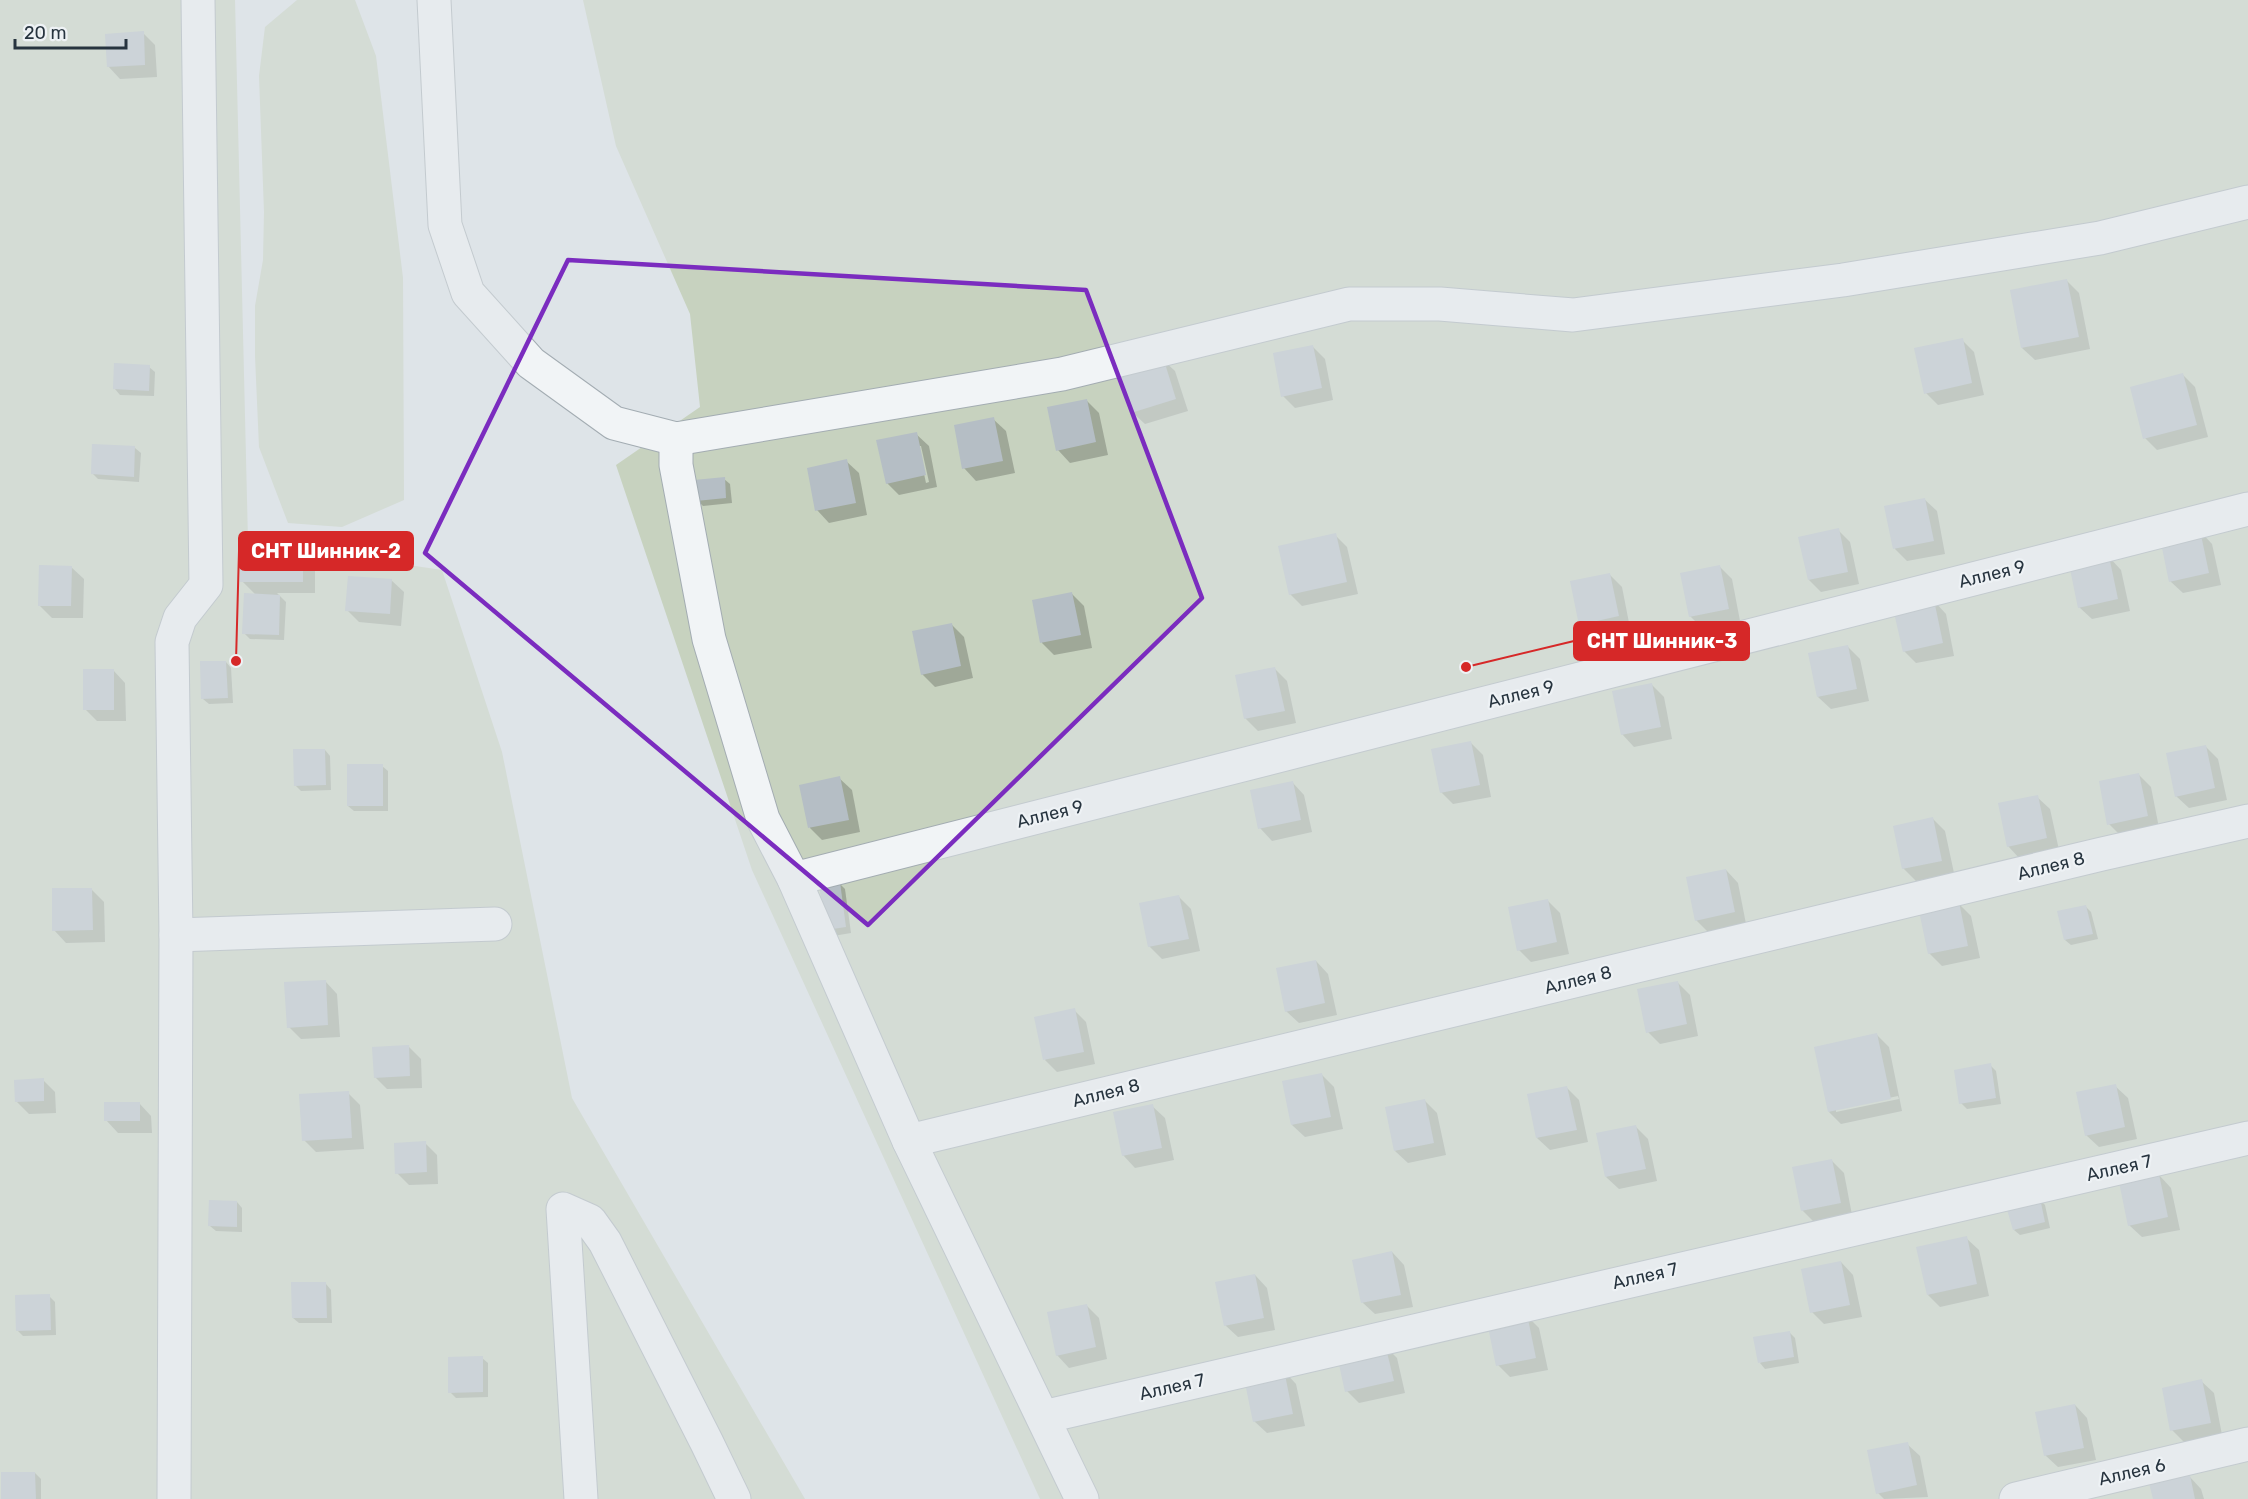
<svg xmlns="http://www.w3.org/2000/svg" width="2248" height="1499" viewBox="0 0 2248 1499" font-family="Rubik,sans-serif">
<rect width="100%" height="100%" fill="#dee4e8"/>
<g fill="#c7d2bf">
<path d="M0,0H235L248,541L442,570L502,752L572,1098L805,1499H0Z"/>
<path d="M297,0H355L376,56L403,278L404,500L342,527L288,523L259,447L255,356V306L263,260L264,212L259,76L265,27Z"/>
<path d="M583,0H2248V1499H1040L752,870L616,465L700,407L690,314L616,146Z"/>
</g>
<g fill="#0003" fill-rule="evenodd">
<path d="M143,33L155,45L157,77L120,79L108,66Z"/>
<path d="M2067,281L2079,293L2090,349L2035,360L2022,348Z"/>
<path d="M1962,340L1974,352L1984,395L1938,405L1926,393Z"/>
<path d="M1312,346L1325,359L1333,400L1295,408L1283,396Z"/>
<path d="M1162,359L1175,371L1188,411L1145,424L1132,412Z"/>
<path d="M149,367L155,372L154,396L120,395L115,389Z"/>
<path d="M2183,375L2195,387L2208,437L2157,450L2145,438Z"/>
<path d="M1087,401L1099,413L1108,455L1070,463L1058,450Z"/>
<path d="M993,419L1006,431L1015,473L976,481L964,468Z"/>
<path d="M916,434L929,446L937,487L899,495L887,483ZM918,446H921L929,482L926,483Z"/>
<path d="M135,448L141,453L139,482L98,479L92,473Z"/>
<path d="M846,461L859,473L867,515L829,523L817,510Z"/>
<path d="M724,479L730,484L732,503L703,506L697,500Z"/>
<path d="M1924,499L1937,511L1945,554L1907,561L1895,549L1886,507Z"/>
<path d="M1838,530L1850,542L1859,584L1821,592L1809,580Z"/>
<path d="M2200,531L2212,544L2221,585L2183,593L2170,581Z"/>
<path d="M1335,535L1347,547L1358,594L1302,606L1290,594Z"/>
<path d="M2109,557L2121,570L2130,611L2092,619L2079,607Z"/>
<path d="M303,558L315,571V593H277L286,602L284,640L250,639L244,633L256,595L242,581Z"/>
<path d="M71,567L84,579L83,618H52L39,605Z"/>
<path d="M1720,567L1732,579L1740,621L1702,628L1690,616Z"/>
<path d="M1610,575L1622,587L1630,628L1592,637L1580,624Z"/>
<path d="M391,580L404,592L401,626L359,622L347,610Z"/>
<path d="M1071,593L1084,606L1092,648L1054,655L1042,643L1033,601Z"/>
<path d="M1934,601L1946,614L1954,656L1916,663L1904,651Z"/>
<path d="M952,625L964,637L973,678L935,687L922,674Z"/>
<path d="M1848,647L1860,659L1869,701L1831,709L1818,697Z"/>
<path d="M226,662L231,668L233,703L209,704L203,699Z"/>
<path d="M1275,669L1287,681L1296,723L1258,731L1245,718Z"/>
<path d="M113,670L125,683L126,721H97L85,709Z"/>
<path d="M1652,685L1664,697L1672,739L1634,747L1622,734Z"/>
<path d="M1470,742L1483,755L1491,797L1453,804L1441,792Z"/>
<path d="M2206,747L2218,759L2227,800L2189,808L2176,796Z"/>
<path d="M325,750L330,756L331,790L301,791L295,785Z"/>
<path d="M382,766L388,771V811H354L348,806Z"/>
<path d="M2138,774L2151,787L2159,828L2121,836L2109,824Z"/>
<path d="M839,778L852,790L860,832L822,840L810,828L801,786Z"/>
<path d="M1292,782L1304,795L1312,832L1272,841L1260,828Z"/>
<path d="M2037,797L2050,809L2059,850L2020,859L2008,846Z"/>
<path d="M1933,819L1945,831L1954,873L1916,881L1903,868Z"/>
<path d="M1726,870L1738,883L1746,924L1708,932L1696,920Z"/>
<path d="M839,883L845,889L851,933L833,936Z"/>
<path d="M92,890L104,902L105,942L66,943L54,930Z"/>
<path d="M1179,897L1191,909L1200,951L1162,959L1149,946Z"/>
<path d="M1548,901L1560,913L1569,954L1531,962L1519,950Z"/>
<path d="M1959,904L1971,916L1980,958L1942,966L1929,953Z"/>
<path d="M2085,906L2091,912L2098,939L2071,945L2065,940Z"/>
<path d="M1316,961L1328,974L1337,1015L1299,1023L1286,1011Z"/>
<path d="M325,981L337,994L340,1037L301,1039L289,1027Z"/>
<path d="M1677,982L1690,995L1698,1036L1660,1044L1648,1032Z"/>
<path d="M1074,1010L1086,1022L1095,1064L1057,1072L1045,1060Z"/>
<path d="M1877,1035L1889,1047L1902,1111L1841,1124L1829,1112ZM1898,1096L1899,1099L1836,1112V1109Z"/>
<path d="M408,1046L421,1059L422,1088L387,1089L375,1077Z"/>
<path d="M1990,1065L1996,1071L2001,1104L1967,1109L1961,1103Z"/>
<path d="M1322,1075L1334,1087L1343,1129L1305,1137L1292,1125Z"/>
<path d="M43,1080L55,1092L56,1113L29,1114L17,1102Z"/>
<path d="M2115,1086L2128,1098L2137,1139L2099,1147L2086,1135Z"/>
<path d="M1567,1088L1579,1100L1588,1142L1550,1150L1537,1138Z"/>
<path d="M348,1093L360,1105L364,1149L316,1152L304,1140Z"/>
<path d="M1425,1101L1437,1113L1446,1155L1408,1163L1395,1151Z"/>
<path d="M139,1103L151,1116L152,1133H118L106,1120Z"/>
<path d="M1152,1106L1165,1118L1174,1160L1135,1168L1123,1155Z"/>
<path d="M1636,1127L1648,1139L1657,1181L1619,1189L1606,1177Z"/>
<path d="M425,1143L437,1155L438,1184L409,1185L397,1173Z"/>
<path d="M1831,1160L1844,1173L1852,1215L1814,1222L1802,1210Z"/>
<path d="M2159,1175L2171,1188L2180,1230L2142,1237L2129,1225Z"/>
<path d="M2039,1199L2045,1205L2050,1228L2020,1235L2014,1230Z"/>
<path d="M237,1202L242,1208V1232L216,1231L210,1226Z"/>
<path d="M1966,1238L1979,1250L1989,1296L1940,1307L1928,1295Z"/>
<path d="M1392,1252L1404,1265L1413,1307L1375,1314L1362,1302Z"/>
<path d="M1841,1262L1853,1275L1862,1317L1824,1324L1812,1312Z"/>
<path d="M1255,1275L1267,1288L1275,1330L1238,1337L1225,1325Z"/>
<path d="M326,1284L331,1290L332,1323H299L293,1318Z"/>
<path d="M49,1296L55,1302L56,1335L23,1336L17,1330Z"/>
<path d="M1087,1306L1099,1318L1107,1359L1069,1368L1057,1355Z"/>
<path d="M1527,1316L1539,1328L1548,1370L1510,1377L1498,1365Z"/>
<path d="M1789,1332L1795,1338L1799,1363L1765,1369L1760,1363Z"/>
<path d="M1385,1346L1397,1358L1405,1393L1359,1403L1347,1391Z"/>
<path d="M482,1358L488,1363V1397L456,1398L450,1392Z"/>
<path d="M1284,1371L1296,1384L1305,1426L1267,1433L1254,1421Z"/>
<path d="M2201,1381L2214,1393L2222,1435L2184,1442L2172,1430Z"/>
<path d="M2075,1405L2087,1418L2096,1460L2058,1467L2045,1455Z"/>
<path d="M1907,1444L1920,1456L1928,1497L1884,1499L1878,1493Z"/>
<path d="M35,1473L41,1479V1499H2Z"/>
<path d="M2189,1476L2201,1489L2204,1499H2154Z"/>
</g>
<g fill="#b5bec5">
<path d="M144,31L145,65L107,67L105,34Z"/>
<path d="M2067,279L2079,337L2021,348L2010,290Z"/>
<path d="M1963,338L1972,383L1924,394L1914,348Z"/>
<path d="M1313,345L1322,388L1281,397L1273,353Z"/>
<path d="M1163,357L1176,399L1131,413L1117,370Z"/>
<path d="M114,363L150,365L149,391L113,389Z"/>
<path d="M2183,373L2197,425L2143,439L2130,387Z"/>
<path d="M1087,399L1096,442L1056,451L1047,407Z"/>
<path d="M994,417L1003,461L962,469L954,425Z"/>
<path d="M917,432L926,475L886,484L876,440Z"/>
<path d="M92,444L135,446L134,477L91,474Z"/>
<path d="M847,459L856,503L815,511L807,468Z"/>
<path d="M725,477L726,498L696,501L694,480Z"/>
<path d="M1925,498L1934,541L1893,549L1884,506Z"/>
<path d="M1839,528L1848,572L1808,580L1798,537Z"/>
<path d="M2200,530L2209,573L2169,582L2160,538Z"/>
<path d="M1336,533L1347,582L1289,595L1278,546Z"/>
<path d="M2109,556L2118,599L2078,608L2069,564Z"/>
<rect x="240" y="557" width="63" height="25"/>
<path d="M39,565L72,566L71,606H38Z"/>
<path d="M1720,565L1729,609L1689,617L1680,573Z"/>
<path d="M1610,573L1619,616L1579,625L1570,581Z"/>
<path d="M348,576L392,579L390,614L345,611Z"/>
<path d="M1072,592L1081,635L1040,643L1032,600Z"/>
<path d="M244,593L280,595L279,635L242,634Z"/>
<path d="M1934,600L1943,643L1903,652L1893,608Z"/>
<path d="M952,623L961,666L921,675L912,631Z"/>
<path d="M1848,645L1857,689L1817,697L1808,653Z"/>
<path d="M200,661H226L228,698L201,699Z"/>
<path d="M1275,667L1285,711L1244,719L1235,675Z"/>
<rect x="83" y="669" width="31" height="41"/>
<path d="M1652,683L1661,727L1621,735L1612,691Z"/>
<path d="M1471,741L1480,785L1440,793L1431,749Z"/>
<path d="M2206,745L2215,788L2175,797L2166,753Z"/>
<path d="M293,749H325L326,785L294,786Z"/>
<rect x="347" y="764" width="36" height="42"/>
<path d="M2139,773L2148,816L2107,825L2099,781Z"/>
<path d="M840,776L849,820L808,828L799,785Z"/>
<path d="M1293,781L1301,820L1258,829L1250,790Z"/>
<path d="M2038,795L2047,838L2007,847L1998,803Z"/>
<path d="M1933,817L1942,861L1902,869L1893,826Z"/>
<path d="M1726,869L1735,912L1695,921L1686,877Z"/>
<path d="M840,882L846,927L826,930L819,884Z"/>
<path d="M52,888H92L93,930L52,931Z"/>
<path d="M1179,895L1189,939L1148,947L1139,903Z"/>
<path d="M1548,899L1557,942L1517,951L1508,907Z"/>
<path d="M1959,902L1968,946L1928,954L1919,911Z"/>
<path d="M2086,905L2093,934L2064,940L2057,911Z"/>
<path d="M1316,960L1325,1003L1285,1012L1276,968Z"/>
<path d="M326,980L328,1025L287,1028L284,982Z"/>
<path d="M1678,981L1687,1024L1646,1033L1637,989Z"/>
<path d="M1075,1008L1084,1052L1043,1060L1034,1017Z"/>
<path d="M1877,1033L1891,1099L1828,1112L1814,1047Z"/>
<path d="M409,1045L410,1076L374,1078L372,1047Z"/>
<path d="M1991,1063L1996,1098L1959,1104L1954,1070Z"/>
<path d="M1322,1073L1331,1117L1291,1125L1282,1081Z"/>
<path d="M44,1078V1101L15,1102L14,1080Z"/>
<path d="M2116,1084L2125,1127L2085,1136L2076,1092Z"/>
<path d="M1567,1086L1577,1130L1536,1138L1527,1094Z"/>
<path d="M349,1091L352,1138L302,1141L299,1094Z"/>
<path d="M1425,1099L1434,1143L1394,1151L1385,1107Z"/>
<rect x="104" y="1102" width="36" height="19"/>
<path d="M1153,1104L1162,1148L1122,1156L1113,1112Z"/>
<path d="M1636,1125L1646,1169L1605,1177L1596,1133Z"/>
<path d="M426,1141L427,1172L395,1174L394,1143Z"/>
<path d="M1832,1159L1841,1203L1801,1211L1792,1167Z"/>
<path d="M2159,1174L2168,1217L2128,1226L2119,1182Z"/>
<path d="M2040,1198L2045,1222L2013,1230L2006,1206Z"/>
<path d="M209,1200L237,1201V1227L208,1226Z"/>
<path d="M1967,1236L1977,1284L1927,1295L1916,1247Z"/>
<path d="M1392,1251L1401,1295L1361,1303L1352,1260Z"/>
<path d="M1841,1261L1850,1305L1810,1313L1801,1269Z"/>
<path d="M1255,1274L1264,1318L1224,1326L1215,1282Z"/>
<path d="M291,1282H326L327,1318H292Z"/>
<path d="M50,1294L51,1330L16,1331L15,1295Z"/>
<path d="M1087,1304L1096,1347L1056,1356L1047,1312Z"/>
<path d="M1527,1314L1536,1358L1496,1366L1487,1322Z"/>
<path d="M1790,1331L1794,1357L1758,1363L1753,1337Z"/>
<path d="M1385,1344L1394,1381L1345,1392L1337,1355Z"/>
<path d="M483,1356V1392L448,1393V1357Z"/>
<path d="M1284,1370L1293,1414L1253,1422L1244,1378Z"/>
<path d="M2202,1379L2211,1423L2170,1431L2162,1388Z"/>
<path d="M2075,1404L2084,1448L2044,1456L2035,1412Z"/>
<path d="M1908,1442L1917,1485L1876,1494L1867,1450Z"/>
<path d="M1,1472H35L36,1499H1Z"/>
<path d="M2190,1475L2195,1499H2153L2149,1483Z"/>
</g>
<g fill="none" stroke-linecap="round" stroke-linejoin="round">
<g stroke="#a3acb2" stroke-width="35">
<g id="minor">
<path d="M434,0L445,225L468,293L531,363L614,423L676,439L1062,374L1349,304H1440L1573,315L1843,280L2100,238L2248,202"/>
<path d="M676,439V465L709,639L763,819L794,879L909,1141L1082,1499"/>
<path d="M794,879L2248,509"/>
<path d="M176,935L495,924"/>
<path d="M909,1141L2102,854L2248,821"/>
<path d="M1043,1417L2248,1138"/>
<path d="M174,1499L176,935L172,642L180,618L206,585L198,0"/>
<path d="M581,1499L563,1209L590,1221L605,1242L707,1443L734,1499"/>
<path d="M2016,1499L2248,1444"/>
</g>
</g>
<use href="#minor" stroke="#f1f4f6" stroke-width="33"/>
</g>
<path d="M0 0H2248V1499H0ZM568,260L1086,290L1202,598L868,925L425,553Z" fill="#dee4e8" fill-opacity=".55" fill-rule="evenodd"/>
<path fill="none" stroke="#7b2cbf" stroke-width="4.5" stroke-linejoin="round" d="M568,260L1086,290L1202,598L868,925L425,553Z"/>
<g text-anchor="middle" stroke-width="4.5" stroke-linejoin="round" paint-order="stroke">
<g font-size="18" fill="#27343f" stroke="#eef2f5">
<text transform="translate(1992 574) rotate(-14)" y="6">Аллея 9</text>
<text transform="translate(1521 694) rotate(-14)" y="6">Аллея 9</text>
<text transform="translate(1050 814) rotate(-14)" y="6">Аллея 9</text>
<text transform="translate(2051 866) rotate(-14)" y="6">Аллея 8</text>
<text transform="translate(1578 980) rotate(-14)" y="6">Аллея 8</text>
<text transform="translate(1106 1093) rotate(-14)" y="6">Аллея 8</text>
<text transform="translate(2119 1168) rotate(-13)" y="6">Аллея 7</text>
<text transform="translate(1645 1276) rotate(-13)" y="6">Аллея 7</text>
<text transform="translate(1172 1387) rotate(-13)" y="6">Аллея 7</text>
<text transform="translate(2132 1472) rotate(-13)" y="6">Аллея 6</text>
</g>
</g>
<path fill="none" stroke="#d62828" stroke-width="2" d="M236 661L239 551M1466 667L1574 641"/>
<g fill="#d62828" stroke="#eef2f5" stroke-width="2">
<circle cx="236" cy="661" r="6"/>
<circle cx="1466" cy="667" r="6"/>
</g>
<g fill="#d62828" stroke="#d62828" stroke-width="2">
<rect x="239" y="532" width="174" height="38" rx="6"/>
<rect x="1574" y="622" width="175" height="38" rx="6"/>
</g>
<g font-size="20" text-anchor="middle" font-weight="bold" fill="#fff">
<text x="326" y="558">СНТ Шинник-2</text>
<text x="1662" y="648">СНТ Шинник-3</text>
</g>
<path d="M15 39v9h111v-9" fill="none" stroke="#27343f" stroke-width="3"/>
<text x="24" y="39" font-size="18" fill="#27343f" stroke="#eef2f5" stroke-width="4.5" paint-order="stroke">20 m</text>
</svg>
